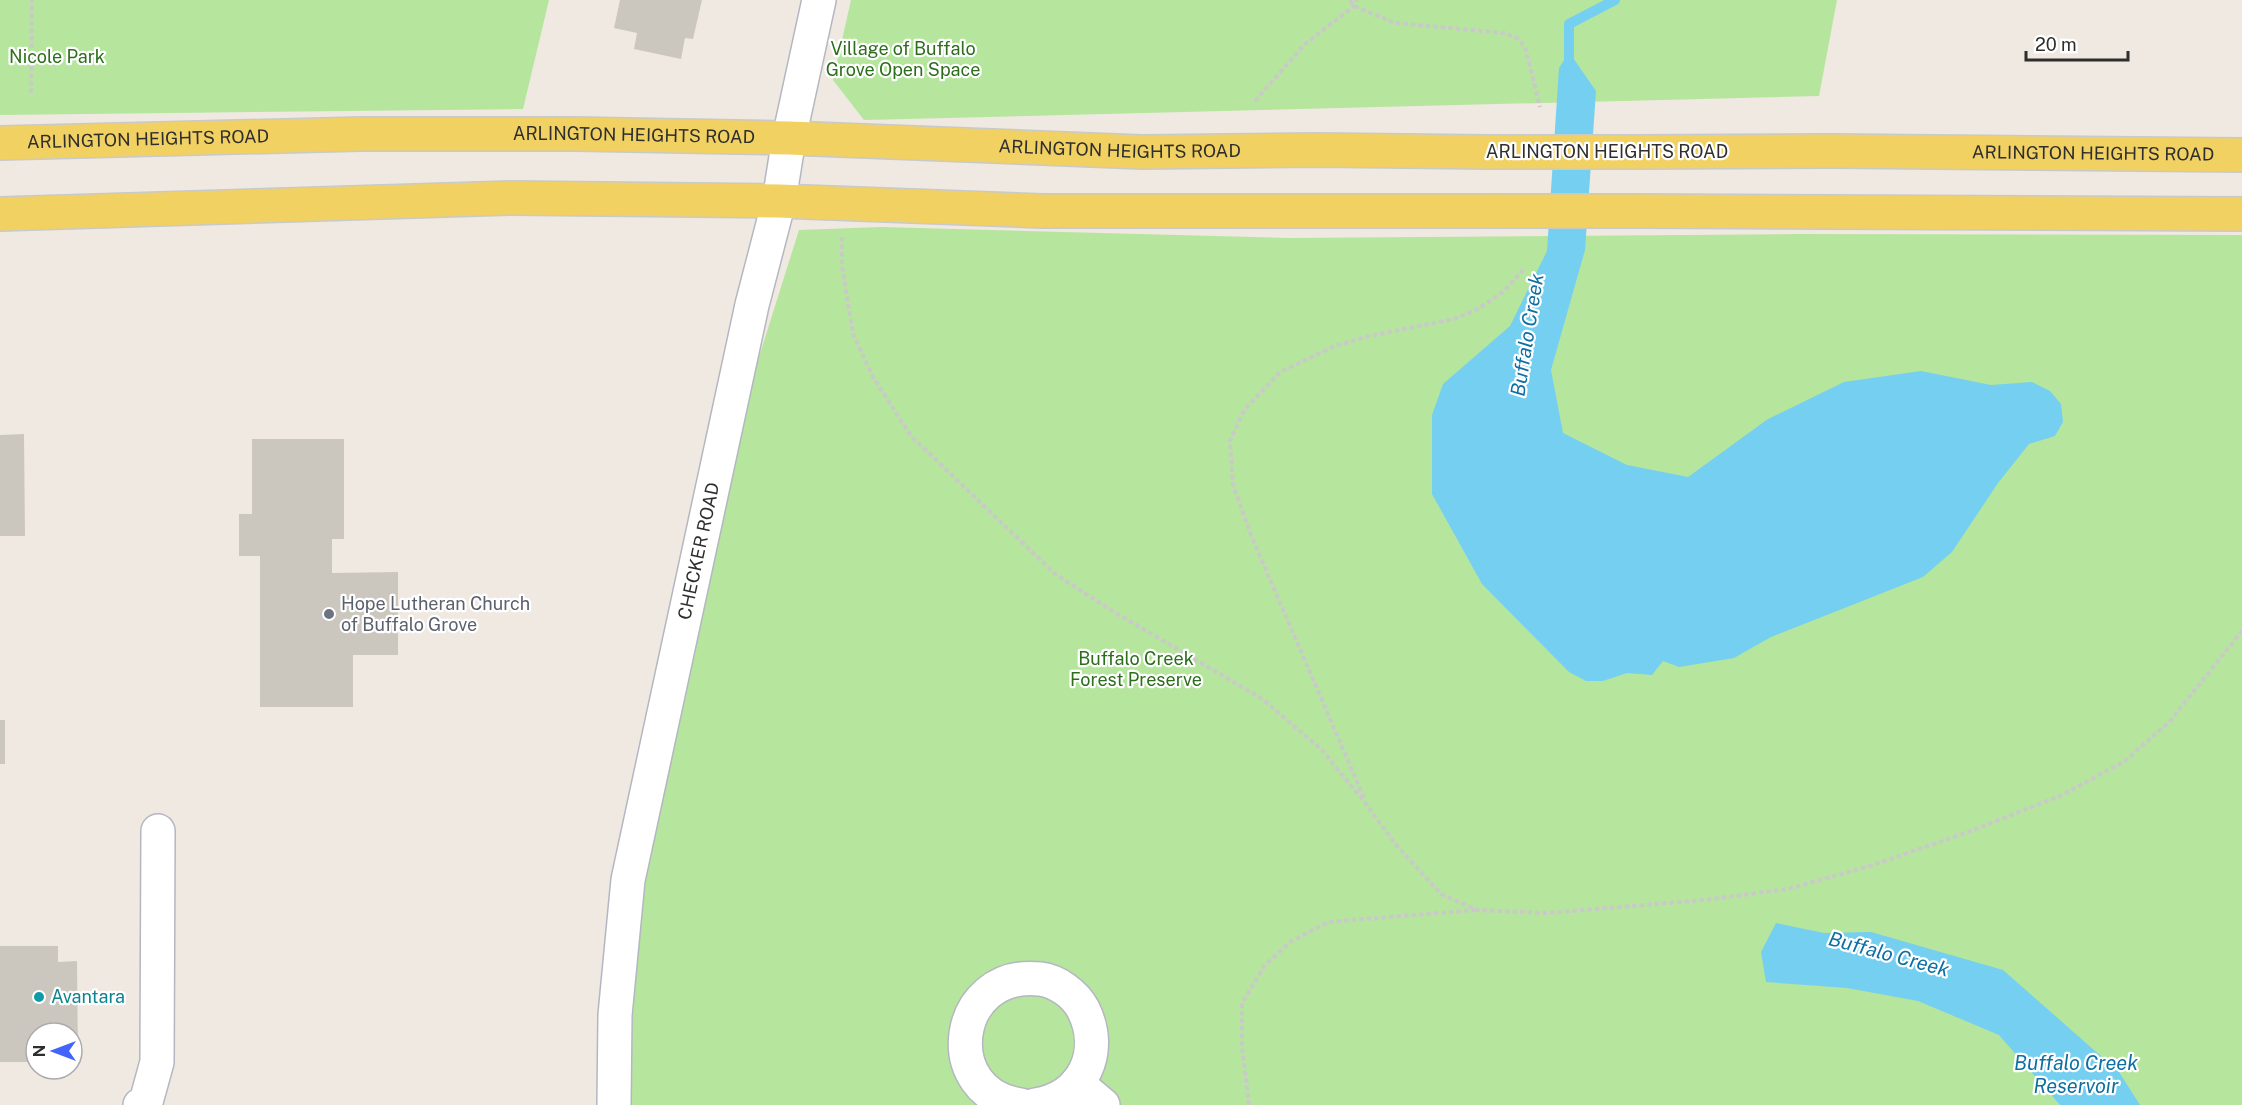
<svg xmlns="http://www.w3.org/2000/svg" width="2242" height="1105" viewBox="0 0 2242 1105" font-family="'Public Sans',sans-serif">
<rect width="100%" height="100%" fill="#efe9e1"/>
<g fill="#b6e59e">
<path d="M0,0H549L523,109L0,115Z"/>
<path d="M851,0H1837L1819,96L864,120L833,80Z"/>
<path d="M881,227L1289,238L1799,234L2242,235V1105H628L636,961L653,824L745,401L799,230Z"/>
</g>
<g fill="#75cff0">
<path d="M1569,52L1596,91L1585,250L1551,370L1563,433L1627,465L1688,477L1768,419L1844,382L1921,371L1991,385L2032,382L2050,391L2061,404L2063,422L2055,436L2029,444L1998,483L1952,552L1923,577L1771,637L1734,658L1679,667L1663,661L1652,675L1627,673L1603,681H1586L1569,672L1482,584L1432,494V415L1443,384L1510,326L1547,251L1559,68Z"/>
<path d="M1776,923L1824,933L1871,932L2003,970L2119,1072L2140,1105H2060L1999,1035L1918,1001L1847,988L1766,982L1761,952Z"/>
</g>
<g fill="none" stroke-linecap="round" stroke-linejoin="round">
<path stroke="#75cff0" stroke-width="10" d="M1569,65V24L1615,0"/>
</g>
<g fill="#cbc7bf">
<path d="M620,0H702L693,39L685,38L681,59L634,49L637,33L614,28Z"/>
<path d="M24,434L25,536H0V435Z"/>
<path d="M252,439H344V539H332V573L398,572V655H353V707H260V556H239V514H252Z"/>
<rect x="0" y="720" width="5" height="44"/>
<path d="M0,946H58V962L77,961L78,1062H72V1033H36V1062H0Z"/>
</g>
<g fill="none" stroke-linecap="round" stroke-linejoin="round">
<g stroke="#b4b7c1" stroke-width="36">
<g id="minor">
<path d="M1077,1083L1103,1105"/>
<path d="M140,1105L146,1102L157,1062L158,831"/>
<path id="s1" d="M614,1105L615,1015L628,880L752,305L779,201L789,138L819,0"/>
<path d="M1021,1105C937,1094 952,969 1040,979C1057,981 1075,994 1083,1009C1105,1052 1083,1098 1035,1105"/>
</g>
</g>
<g stroke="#c9c9c9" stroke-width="36">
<g id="major">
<path id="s2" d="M0,143L361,134H575L789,138L1142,152L1319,150L1489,152"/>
<path id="s3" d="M1637,152L1833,151L2242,155"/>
<path d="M1640,211L2242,214"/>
<path d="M0,214L511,198L779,201L1042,211H1493"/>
</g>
</g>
<g stroke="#c9c9c9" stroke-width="4" stroke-dasharray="4.5 3" stroke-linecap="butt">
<path d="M1350,0L1354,6L1395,23L1504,33L1517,38L1525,47L1540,107"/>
<path d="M31,93L32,0"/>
<path d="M1255,101L1304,45L1354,6L1357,0"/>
<path d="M842,237V266L853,334L873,377L911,436L1055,574L1114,612L1261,698L1322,750L1366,804L1396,845L1441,894L1477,910L1547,913L1704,900L1788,889L1870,866L1968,832L2060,796L2125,761L2170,721L2242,631"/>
<path d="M1364,798L1251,535L1233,485L1230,441L1244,410L1280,372L1335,346L1365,337L1454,319L1478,309L1504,291L1523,270"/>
<path d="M1249,1105L1242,1046V1003L1265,965L1290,942L1328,922L1476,910"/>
</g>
<use href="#minor" stroke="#fff" stroke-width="33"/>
<use href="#major" stroke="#f2d163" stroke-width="33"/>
<g stroke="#c9c9c9" stroke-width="36" stroke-linecap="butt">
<g id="major-bridge">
<path d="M1489,152H1637"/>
<path d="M1493,211H1640"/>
</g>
</g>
<use href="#major-bridge" stroke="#f2d163" stroke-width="33"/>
</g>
<circle fill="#6b7280" stroke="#fff" stroke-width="2" cx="329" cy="614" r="6"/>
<circle fill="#0f9aa8" stroke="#fff" stroke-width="2" cx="39" cy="997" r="6"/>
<g text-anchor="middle" stroke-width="4.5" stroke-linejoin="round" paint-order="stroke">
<g font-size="18" fill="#2c6e1b" stroke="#fff">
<text x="903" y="55">Village of Buffalo<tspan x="903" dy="21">Grove Open Space</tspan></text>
<text x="57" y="63">Nicole Park</text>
<text x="1136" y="665">Buffalo Creek<tspan x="1136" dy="21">Forest Preserve</tspan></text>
</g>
<g font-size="18" fill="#2e2e2e" stroke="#fff">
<text dy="6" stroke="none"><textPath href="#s2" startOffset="634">ARLINGTON HEIGHTS ROAD</textPath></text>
<text dy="6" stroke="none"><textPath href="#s2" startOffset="148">ARLINGTON HEIGHTS ROAD</textPath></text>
<text dy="6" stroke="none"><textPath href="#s2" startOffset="1120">ARLINGTON HEIGHTS ROAD</textPath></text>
<text x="1607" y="158">ARLINGTON HEIGHTS ROAD</text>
<text dy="6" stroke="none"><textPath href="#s3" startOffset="456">ARLINGTON HEIGHTS ROAD</textPath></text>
<text dy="6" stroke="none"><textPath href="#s1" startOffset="562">CHECKER ROAD</textPath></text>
</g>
<g font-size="18" fill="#5b616d" stroke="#fff" text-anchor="start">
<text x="341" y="610">Hope Lutheran Church<tspan x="341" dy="21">of Buffalo Grove</tspan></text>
</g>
<g font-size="18" fill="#0d838f" stroke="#fff" text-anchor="start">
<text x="51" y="1003">Avantara</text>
</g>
<g font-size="20" font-style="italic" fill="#0d6fa3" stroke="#fff">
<text transform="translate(1527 335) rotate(-81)" y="7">Buffalo Creek</text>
<text transform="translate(1889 954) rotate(15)" y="7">Buffalo Creek</text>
<text x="2076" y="1070">Buffalo Creek<tspan x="2076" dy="23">Reservoir</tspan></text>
</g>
</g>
<g transform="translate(54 1051) rotate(270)"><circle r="28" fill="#ffffff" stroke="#ababab" stroke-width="1.5"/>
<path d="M0-4.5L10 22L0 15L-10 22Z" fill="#4264fb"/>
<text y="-9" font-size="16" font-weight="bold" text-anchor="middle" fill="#2e2e2e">N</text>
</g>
<path d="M2026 51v9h102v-9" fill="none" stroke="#2e2e2e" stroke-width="3"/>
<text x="2035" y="51" font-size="18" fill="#2e2e2e" stroke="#ffffff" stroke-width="4.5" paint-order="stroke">20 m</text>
</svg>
